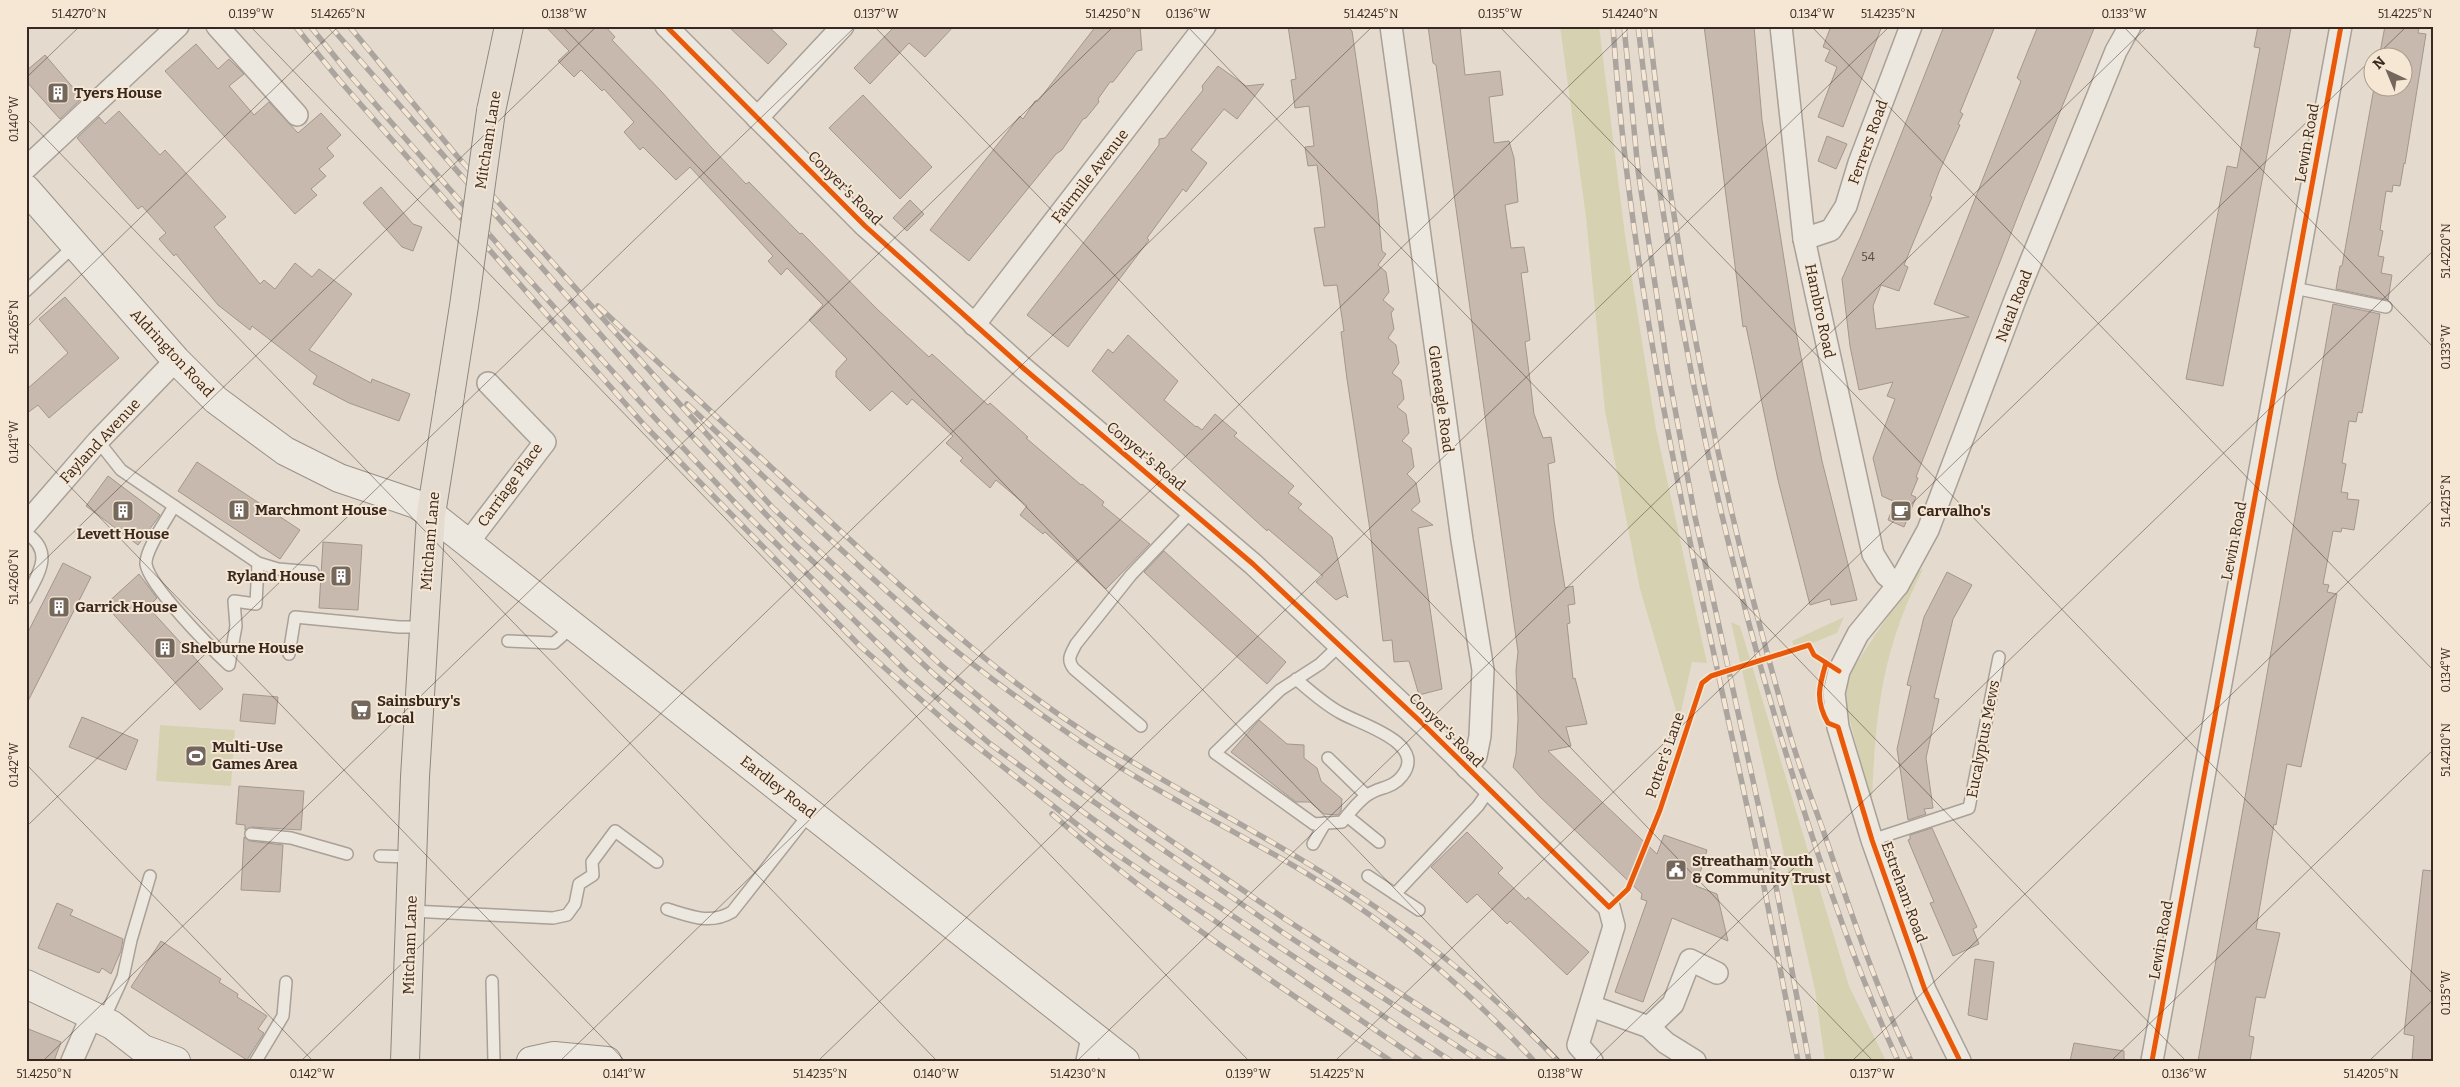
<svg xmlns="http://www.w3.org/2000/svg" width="2460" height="1087" viewBox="0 0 2460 1087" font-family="Bitter,serif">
<rect width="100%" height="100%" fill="#e4dbce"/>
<g fill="#d6d2b1">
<path d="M1560,26H1599L1625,235L1656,429L1707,663L1692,662L1679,721L1640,589L1605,411L1586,217Z"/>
<path d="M1923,569C1882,650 1875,714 1872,804L1842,691L1854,667L1917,572Z"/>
<path d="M1844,617L1837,633L1795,650L1792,641Z"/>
<path d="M1731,622L1740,626L1849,986L1886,1061H1825L1815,990Z"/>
<path d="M160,725L235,730L231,786L156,781Z"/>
</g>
<g fill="#c8b9af" stroke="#a4968d">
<path d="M545,26H605L615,37L612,40L661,91L711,147L746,184L749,182L800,234L802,233L878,310L929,357L932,354L988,405L990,403L1028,437L1026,438L1081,485L1082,484L1104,502L1102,505L1150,544L1106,589L1045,532L1043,534L1020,515L1027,506L996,480L990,488L960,461L963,458L946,443L953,436L912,399L907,405L892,391L870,411L836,377V371L847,359L809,320L823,305L787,268L781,275L768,261L773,256L690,167L676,180L643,147L640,150L624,132L634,122L604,89L602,91L581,70L574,77L558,61L569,51Z"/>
<path d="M728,26H768L787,44L768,64Z"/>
<path d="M892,26H954L925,57L909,43L870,84L854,68L893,28Z"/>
<path d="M1096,26H1140L1142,50L1137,51L1113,82H1110L1098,99L1099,102L1086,118L1083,119L1062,150L1056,154L969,261L930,230L1020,116L1023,119L1035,101H1038Z"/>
<path d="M1288,26H1347L1352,31L1377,201L1382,251L1386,254L1378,265L1386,272L1389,292L1383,300L1394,309L1391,313L1394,329L1388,338L1396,345L1399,363L1392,373L1401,380L1404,399L1397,407L1406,414L1409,433L1402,441L1411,448L1414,467L1407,474L1416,483L1420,502L1411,510L1433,525L1418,528L1442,689L1419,695L1409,661L1394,662L1392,640L1383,641L1371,537L1347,379L1341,332L1344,331L1337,285L1324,286L1314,228L1325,227L1320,186L1317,165L1308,166L1305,147L1314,146L1309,106L1295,108L1291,80L1296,79Z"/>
<path d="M1428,26H1460L1465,75L1500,71L1503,95L1489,97L1494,143L1509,141L1514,158L1518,202L1505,205L1511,248L1524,247L1528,272L1521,273L1530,340L1525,342L1531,388L1534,414L1543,438L1551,437L1555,462L1548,464L1554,520L1565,588L1573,586L1575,604L1568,605L1570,623L1567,624L1573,679L1575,678L1587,724L1566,727L1571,746L1548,751L1657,854L1664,835L1707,850L1696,886L1717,894L1728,941L1672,918L1643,1002L1615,992L1647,901L1641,899L1642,894L1540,797L1513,767L1516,754L1518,719L1516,670L1518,652L1436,65L1433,63Z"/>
<path d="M1704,26H1754L1762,120L1794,322L1822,461L1857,600L1831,605L1830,599L1810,605L1778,480L1746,326L1743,327Z"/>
<path d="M1831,26H1882L1843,127L1818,117L1837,67L1825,61L1830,50L1823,47Z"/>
<path d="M1944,26H1995L1960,112L1963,114L1958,124L1960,125L1939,172L1930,196L1932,197L1904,265L1908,267L1899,291L1881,285L1873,306L1876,329L1969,317L1934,304L2021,81L2017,78L2038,26H2095L2024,200L1916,477L1918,478L1911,495L1916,497L1904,527L1888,520L1895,502L1882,496L1873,458L1895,399L1887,396L1893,382L1859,390L1850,346L1842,279L1861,236Z"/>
<path d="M2258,26L2291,28L2223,386L2186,379L2227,166L2237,168L2260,48L2254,47Z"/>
<path d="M2385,26H2419L2418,33L2426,34L2405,164L2404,163L2400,186L2393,185L2392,192L2386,191L2380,230L2383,231L2378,256L2384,257L2381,273L2392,275L2388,300L2336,289L2340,266H2342L2374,88H2402V58H2379Z"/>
<path d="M196,44L218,69L229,59L244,74L229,86L254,115L269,102L298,133L321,113L341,135L327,148L334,156L319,169L326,176L311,189L317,195L295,214L165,71Z"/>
<path d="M45,55L82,98L60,119L26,81V71Z"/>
<path d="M1218,66L1246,86L1264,84L1237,119L1224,109L1191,150L1207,163L1186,192L1183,189L1147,238L1149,240L1068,347L1027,315L1141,169L1159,145V139L1165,138L1203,90L1202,86Z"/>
<path d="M863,95L932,167L900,199L829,128Z"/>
<path d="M119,111L160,155L165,150L226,217L214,227L260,284L264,280L275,289L295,263L312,277L319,269L352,294L309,350L371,383L372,379L410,394L399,421L349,403L313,384L317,376L252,326L250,330L218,305L176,254L174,256L159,239L166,233L142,206L138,209L77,138L99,117L105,124Z"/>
<path d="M1827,136L1847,144L1836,169L1818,161Z"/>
<path d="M381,187L413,224L422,227L413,251L402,247L363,203Z"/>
<path d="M910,200L924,214L907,231L893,218Z"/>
<path d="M65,297L119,358L49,418L38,405L26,414V390L68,353L39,319Z"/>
<path d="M2333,304L2380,314L2362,413L2358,412L2356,422L2349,421L2342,463L2346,464L2341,492L2348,493L2347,499L2359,500L2354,530L2342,528L2341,532L2333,531L2323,584L2329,585L2327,592L2337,594L2301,767L2287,764L2276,825L2274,824L2256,929L2280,933L2265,998L2256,997L2249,1036L2254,1037L2250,1061H2198Z"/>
<path d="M1128,335L1178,381L1164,400L1196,427L1197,426L1202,430L1215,414L1237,433L1234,436L1294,486L1288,493L1302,504L1298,508L1332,537L1348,598L1345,595L1336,600L1316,582L1323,576L1268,529L1267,531L1092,371L1108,349L1113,353Z"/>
<path d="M197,462L300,530L280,559L178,491Z"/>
<path d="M108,476L160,515L138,545L86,506Z"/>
<path d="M323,542L362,545L358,610L319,608Z"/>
<path d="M1164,551L1286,662L1267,684L1144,572Z"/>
<path d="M63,563L91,577L26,705V636Z"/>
<path d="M1947,572L1972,585L1953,619L1934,698L1939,699L1926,758L1933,808L1924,809L1926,814L1908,820L1897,749L1911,686L1907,685L1924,617Z"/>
<path d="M139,574L157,598L148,607L223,689L200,710L105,605Z"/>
<path d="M243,694L278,697L275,724L240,721Z"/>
<path d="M82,717L138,740L126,770L69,747Z"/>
<path d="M1259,720L1287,744L1304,745V758L1317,768L1321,781L1342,799L1341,811L1338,815L1324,814L1310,802H1296L1231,752Z"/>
<path d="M239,786L304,791L301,830L252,827L245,830V825L236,824Z"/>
<path d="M1932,828L1977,927L1973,929L1979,944L1953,956L1930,903L1934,902L1908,840L1910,839V835Z"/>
<path d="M1467,832L1503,868L1498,873L1526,900L1528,897L1589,952L1567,975L1510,921L1507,924L1477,894L1467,903L1431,867Z"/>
<path d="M244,837L250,841L283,845L280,892L241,890Z"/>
<path d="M2423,870L2434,871V1061H2412L2414,1036L2404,1034Z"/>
<path d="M57,903L73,910L70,915L123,939L121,951L111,974L102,968L99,973L38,948Z"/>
<path d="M161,941L221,979L219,982L238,994L237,997L267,1016L258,1029L264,1033L247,1060L131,987Z"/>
<path d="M1975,959L1994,962L1987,1020L1968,1015Z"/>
<path d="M26,1028L61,1042L54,1061H26Z"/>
<path d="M2074,1043L2124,1051V1061H2070Z"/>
</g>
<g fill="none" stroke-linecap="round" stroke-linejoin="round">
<g stroke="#a9a097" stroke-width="14">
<g id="lane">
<path d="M2294,288L2386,307"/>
<path d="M26,291L75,245"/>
<path d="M98,441L121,470L258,563L278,569L313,572"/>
<path d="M174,506C167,519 145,550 146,564C149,586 212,649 229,665L236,626L234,601L256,604L258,563"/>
<path d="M26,533C55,552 38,574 26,598"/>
<path d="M508,641L554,643L572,627"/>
<path d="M289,654L295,617L399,627H424"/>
<path d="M1296,679C1310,691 1323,703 1339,712C1356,723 1429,742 1402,776C1393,788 1380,787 1369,794C1359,800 1349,813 1342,822L1314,824L1215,753L1280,690L1320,664L1340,645"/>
<path d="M1141,726L1074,669C1066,659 1071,654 1076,644L1131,575L1192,511"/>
<path d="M1328,758L1366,795"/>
<path d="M1347,816L1379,842"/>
<path d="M251,834L291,838L347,854"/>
<path d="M1872,840L1969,808L1999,657"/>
<path d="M1313,844L1325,823"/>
<path d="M380,856L413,857"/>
<path d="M1368,876L1419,910"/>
<path d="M1395,894L1478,806L1489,790"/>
<path d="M667,909C690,916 710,925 732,912L810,813"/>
<path d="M411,911L553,918L567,915L575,904L579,884L593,875L592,862L615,831L657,862"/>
<path d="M492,981L494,1061"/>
<path d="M103,1021L123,977L131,940L150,876"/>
<path d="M256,1061L283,1016L286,982"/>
</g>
</g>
<g stroke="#a9a097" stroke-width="24">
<g id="street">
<path d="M217,26L297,115"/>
<path d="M666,26L865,226L1022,367L1253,564L1422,723L1609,907L1614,926L1578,1045L1592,1061"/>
<path d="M1391,26L1462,540L1483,670L1480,736L1476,756L1467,768"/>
<path d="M1781,26L1804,239L1873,554L1886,575L1898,585"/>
<path d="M757,118L843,26"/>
<path d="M26,168L178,26"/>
<path d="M1804,239L1831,230L1846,206L1859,163L1911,26"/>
<path d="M974,325L1205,26"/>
<path d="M26,524L98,441L176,360"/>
<path d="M467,544L545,442L488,383"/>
<path d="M1591,1006L1649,1027L1666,1043L1695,1061"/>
<path d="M1649,1027L1673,1004L1690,960L1717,973"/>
<path d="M72,1061L92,1015"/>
<path d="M1087,1061L1093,1033"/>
<path d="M1960,1061L1925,990L1872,840L1838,727L1834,693L1839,671L1858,634L1898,585L1928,530L2015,300L2116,51L2130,26"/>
<path d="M2152,1061L2341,26"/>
</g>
</g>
<g stroke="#999086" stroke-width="30">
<g id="secondary">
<path d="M26,189L176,360L216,400L285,451L339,478L416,504L431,514L1125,1061"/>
<path d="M26,984L112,1025L143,1049L176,1061"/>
<path d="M531,1061L554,1056L607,1061"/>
</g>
</g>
<g stroke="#8f867e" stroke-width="30">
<g id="primary">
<path d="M491,111L509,26"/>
<path d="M405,1061L415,777L431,514L450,395"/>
</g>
</g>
<use href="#lane" stroke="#ece7df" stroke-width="11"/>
<use href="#street" stroke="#ece7df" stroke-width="21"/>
<use href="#secondary" stroke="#ece7df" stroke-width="28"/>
<use href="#primary" stroke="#e4dcd1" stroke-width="28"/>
<g stroke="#aca59f" stroke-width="5.5">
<g id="rail">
<path d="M295,26L340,81L646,427L861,647L952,727L1106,847L1421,1061"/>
<path d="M310,26L349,74L516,265L654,417L740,508L907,672L989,743L1153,863L1451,1061"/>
<path d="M330,26L658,400L791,541L936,676L1068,784L1285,934L1480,1061"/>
<path d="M349,26L457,156L773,508L941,665L1023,733L1116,803L1285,919L1505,1061"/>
<path d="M1613,26C1631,304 1698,576 1756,848C1771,919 1784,990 1798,1061"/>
<path d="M1624,26L1638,170L1668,371L1695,517L1774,876L1809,1061"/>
<path d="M1638,26C1665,263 1710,498 1778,727C1812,840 1849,953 1898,1061"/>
<path d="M1649,26C1675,266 1723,506 1791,738C1800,769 1812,799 1823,830C1849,907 1875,986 1911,1061"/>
<path d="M598,306C676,379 754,452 833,524C901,587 969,649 1044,704C1125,763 1216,808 1302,860C1396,916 1483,982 1558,1061"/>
<path d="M687,404C767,479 846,557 929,628C977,670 1028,706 1081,742C1170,803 1271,846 1360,908C1424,952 1481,1004 1534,1061"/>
<path d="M1052,814C1157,906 1274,983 1391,1061"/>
</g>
</g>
<use href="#rail" stroke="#f5e7d4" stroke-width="4" stroke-dasharray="11" stroke-linecap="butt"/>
<g stroke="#8f867e" stroke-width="30" stroke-linecap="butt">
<path id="primary-bridge" d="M450,395L464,306L491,111"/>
</g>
<use href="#primary-bridge" stroke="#e4dcd1" stroke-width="28"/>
<g stroke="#f5e7d4" stroke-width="8">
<g id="cycleway">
<path d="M666,26L865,226L1022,367L1253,564L1422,723L1609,907L1628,889L1660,810L1702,683L1711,676L1809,645L1814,655L1839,671"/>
<path d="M1826,663C1819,686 1815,701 1828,723L1838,727L1872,840L1925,990L1960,1061"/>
<path d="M2152,1061L2341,26"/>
</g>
</g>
<use href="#cycleway" stroke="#e8590c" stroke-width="5"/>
</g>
<path fill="none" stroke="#38281f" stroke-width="1" stroke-opacity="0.45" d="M250,26L1249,1061M562,26L1561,1061M874,26L1873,1061M1187,26L2186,1061M1499,26L2434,995M1811,26L2434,671M2123,26L2434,348M2374,58L2407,26M26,78L80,26M26,118L937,1061M26,328L339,26M26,441L625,1061M26,578L597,26M26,764L313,1061M26,827L856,26M43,1061L1114,26M301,1061L1373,26M560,1061L1631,26M818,1061L1890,26M1077,1061L2148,26M1335,1061L2372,59M1594,1061L2434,250M1852,1061L2434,499M2111,1061L2434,749M2369,1061L2434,999"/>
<defs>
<g id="building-square" transform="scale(1.125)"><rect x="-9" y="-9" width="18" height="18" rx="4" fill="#74675c" stroke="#f5e7d4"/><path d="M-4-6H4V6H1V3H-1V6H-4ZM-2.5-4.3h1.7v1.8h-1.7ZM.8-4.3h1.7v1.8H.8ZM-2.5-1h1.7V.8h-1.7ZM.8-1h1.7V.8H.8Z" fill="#fff"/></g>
<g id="cafe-square" transform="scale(1.125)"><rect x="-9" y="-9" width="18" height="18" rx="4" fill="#74675c" stroke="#f5e7d4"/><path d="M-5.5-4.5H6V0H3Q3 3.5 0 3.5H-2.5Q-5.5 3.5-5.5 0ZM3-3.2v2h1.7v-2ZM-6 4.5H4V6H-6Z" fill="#fff"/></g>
<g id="supermarket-square" transform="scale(1.125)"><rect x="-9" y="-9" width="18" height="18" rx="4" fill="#74675c" stroke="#f5e7d4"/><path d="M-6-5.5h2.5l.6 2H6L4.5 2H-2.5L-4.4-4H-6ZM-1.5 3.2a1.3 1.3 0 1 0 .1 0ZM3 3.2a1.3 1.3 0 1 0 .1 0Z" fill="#fff"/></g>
<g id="stadium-square" transform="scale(1.125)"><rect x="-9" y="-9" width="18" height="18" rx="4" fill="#74675c" stroke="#f5e7d4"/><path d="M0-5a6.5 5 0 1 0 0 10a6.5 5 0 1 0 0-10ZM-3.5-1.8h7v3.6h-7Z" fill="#fff"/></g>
<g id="civic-square" transform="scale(1.125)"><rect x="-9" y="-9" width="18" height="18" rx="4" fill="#74675c" stroke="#f5e7d4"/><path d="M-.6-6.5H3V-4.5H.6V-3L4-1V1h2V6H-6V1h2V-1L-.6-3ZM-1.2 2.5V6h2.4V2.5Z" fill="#fff"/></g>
</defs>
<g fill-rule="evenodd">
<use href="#building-square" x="58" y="93"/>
<use href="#building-square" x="239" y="510"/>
<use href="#building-square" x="123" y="511"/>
<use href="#cafe-square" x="1901" y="511"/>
<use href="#building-square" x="341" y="576"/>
<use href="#building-square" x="59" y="607"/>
<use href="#building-square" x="165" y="648"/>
<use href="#supermarket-square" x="361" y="710"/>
<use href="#stadium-square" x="196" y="756"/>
<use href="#civic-square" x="1676" y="870"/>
</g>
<g text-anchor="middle" stroke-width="4" stroke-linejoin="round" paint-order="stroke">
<g font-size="12" fill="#5c4c43">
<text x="1868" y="261">54</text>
</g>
<g font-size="15" font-weight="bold" fill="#38281f" stroke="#f5e7d4" text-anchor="start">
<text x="74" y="98">Tyers House</text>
<text x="255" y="515">Marchmont House</text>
<text x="1917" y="516">Carvalho's</text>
<text x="123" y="539" text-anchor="middle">Levett House</text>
<text x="325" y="581" text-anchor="end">Ryland House</text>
<text x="75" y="612">Garrick House</text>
<text x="181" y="653">Shelburne House</text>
<text x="377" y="706">Sainsbury's<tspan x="377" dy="17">Local</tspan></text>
<text x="212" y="752">Multi-Use<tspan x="212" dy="17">Games Area</tspan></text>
<text x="1692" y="866">Streatham Youth<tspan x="1692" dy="17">&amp; Community Trust</tspan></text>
</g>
<g font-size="15" fill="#38281f" stroke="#f5e7d4">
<text transform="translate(488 140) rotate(-81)" y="5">Mitcham Lane</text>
<text transform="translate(1868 142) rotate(-70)" y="5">Ferrers Road</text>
<text transform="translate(2307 143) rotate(-80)" y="5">Lewin Road</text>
<text transform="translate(1090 176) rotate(-52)" y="5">Fairmile Avenue</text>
<text transform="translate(845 188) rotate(45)" y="5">Conyer's Road</text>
<text transform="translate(2014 306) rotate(-69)" y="5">Natal Road</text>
<text transform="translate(1820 311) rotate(78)" y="5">Hambro Road</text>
<text transform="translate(172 353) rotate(47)" y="5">Aldrington Road</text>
<text transform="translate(1441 399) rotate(82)" y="5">Gleneagle Road</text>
<text transform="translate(100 441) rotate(-47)" y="5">Fayland Avenue</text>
<text transform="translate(1146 456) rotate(40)" y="5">Conyer's Road</text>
<text transform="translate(510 485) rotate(-54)" y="5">Carriage Place</text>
<text transform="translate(430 541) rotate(-85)" y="5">Mitcham Lane</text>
<text transform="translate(2234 541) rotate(-79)" y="5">Lewin Road</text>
<text transform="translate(1446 730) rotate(45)" y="5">Conyer's Road</text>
<text transform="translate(1983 739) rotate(-79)" y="5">Eucalyptus Mews</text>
<text transform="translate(1665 755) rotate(-71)" y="5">Potter's Lane</text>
<text transform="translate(778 787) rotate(38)" y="5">Eardley Road</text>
<text transform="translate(1904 892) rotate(70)" y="5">Estreham Road</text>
<text transform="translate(2161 940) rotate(-80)" y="5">Lewin Road</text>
<text transform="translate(410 945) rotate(-88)" y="5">Mitcham Lane</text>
</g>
</g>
<rect width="2460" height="1087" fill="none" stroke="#f5e7d4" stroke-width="55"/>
<g transform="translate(2388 72) rotate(316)"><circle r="24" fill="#f5e7d4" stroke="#a99b8c"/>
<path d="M0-4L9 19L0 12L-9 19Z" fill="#74675c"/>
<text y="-8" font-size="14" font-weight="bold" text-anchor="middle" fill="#38281f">N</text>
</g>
<rect x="28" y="28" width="2404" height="1032" fill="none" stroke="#38281f" stroke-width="2"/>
<g font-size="12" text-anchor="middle" fill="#38281f">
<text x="79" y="18">51.4270°N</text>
<text x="251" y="18">0.139°W</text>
<text x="338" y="18">51.4265°N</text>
<text x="564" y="18">0.138°W</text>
<text x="876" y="18">0.137°W</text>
<text x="1113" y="18">51.4250°N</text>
<text x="1188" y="18">0.136°W</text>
<text x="1371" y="18">51.4245°N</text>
<text x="1500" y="18">0.135°W</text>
<text x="1630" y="18">51.4240°N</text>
<text x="1812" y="18">0.134°W</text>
<text x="1888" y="18">51.4235°N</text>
<text x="2124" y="18">0.133°W</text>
<text x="2405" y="18">51.4225°N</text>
<text transform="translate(14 119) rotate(-90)" y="4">0.140°W</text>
<text transform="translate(2446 251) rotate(-90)" y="4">51.4220°N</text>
<text transform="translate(14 327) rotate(-90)" y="4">51.4265°N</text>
<text transform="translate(2446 347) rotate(-90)" y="4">0.133°W</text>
<text transform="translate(14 442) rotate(-90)" y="4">0.141°W</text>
<text transform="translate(2446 501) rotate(-90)" y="4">51.4215°N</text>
<text transform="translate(14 577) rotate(-90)" y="4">51.4260°N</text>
<text transform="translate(2446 670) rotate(-90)" y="4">0.134°W</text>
<text transform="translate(2446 750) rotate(-90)" y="4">51.4210°N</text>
<text transform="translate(14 765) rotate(-90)" y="4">0.142°W</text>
<text transform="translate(2446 993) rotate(-90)" y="4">0.135°W</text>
<text x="44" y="1078">51.4250°N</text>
<text x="312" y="1078">0.142°W</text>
<text x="624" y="1078">0.141°W</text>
<text x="820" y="1078">51.4235°N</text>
<text x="936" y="1078">0.140°W</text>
<text x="1078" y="1078">51.4230°N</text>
<text x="1248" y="1078">0.139°W</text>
<text x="1337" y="1078">51.4225°N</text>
<text x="1560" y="1078">0.138°W</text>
<text x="1872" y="1078">0.137°W</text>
<text x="2184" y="1078">0.136°W</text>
<text x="2371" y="1078">51.4205°N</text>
</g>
</svg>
